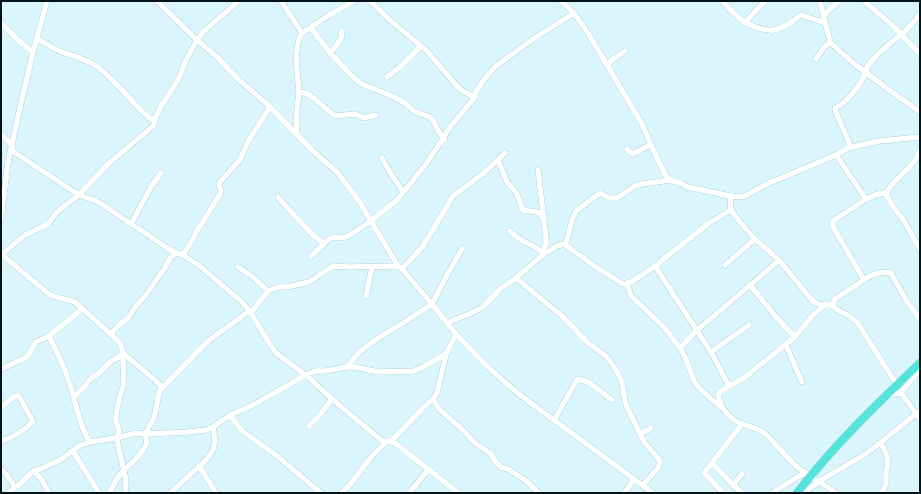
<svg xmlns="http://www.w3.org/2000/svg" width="921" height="494" viewBox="0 0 921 494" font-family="Literata,serif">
<rect width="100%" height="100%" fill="#daf6fc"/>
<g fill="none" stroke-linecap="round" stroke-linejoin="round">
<g stroke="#8ebcc6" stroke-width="6">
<g id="minor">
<path d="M157,1L197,40L217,57L239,80L266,103L313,151L338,173L359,201L398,266L402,269L432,304L447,323L456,334L489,368L520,395L653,493"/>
<path d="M281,1L302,33"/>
<path d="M370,1L392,22L426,50L456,85L464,92L475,97"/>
<path d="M561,1L574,13L588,33L607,65L642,124L651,145L665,174L670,180L680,183L688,187L730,196"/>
<path d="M722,1C735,15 743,24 762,29C766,29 770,31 774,30C781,28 789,24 794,20C797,18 798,16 801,15L825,23"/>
<path d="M820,1L828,34L830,42L833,45L852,62L889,90L920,112"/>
<path d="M864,1L891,24L920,54"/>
<path d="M824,15L839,1"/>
<path d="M1,23L19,41L33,52"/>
<path d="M745,23L759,7L765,1"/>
<path d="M311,28L331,54L355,79L362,84L394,97L405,103L414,111L430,117L433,120L439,132L444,139"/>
<path d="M37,39C45,43 53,48 62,52C73,56 86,59 96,66C117,80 131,104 151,119H155"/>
<path d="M331,54L332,51L341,39L342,31"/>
<path d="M816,59L824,47L830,42"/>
<path d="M607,65L613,59L625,51"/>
<path d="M387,77L400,67L421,46"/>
<path d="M299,93C310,89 325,111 336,116L355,114L364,118L376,115"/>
<path d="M1,135L10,142L13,150L14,152L79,195L94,200L102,204L131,224L141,230L167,248L176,253L183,255L201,267L242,302L251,313L269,343L276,353L292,365L306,375L332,399L381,440C385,442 390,441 395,443L458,493"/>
<path d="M297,135L296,119L299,93L296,58L298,43L299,39L302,33L329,15L354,1"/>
<path d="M851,147L835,110V108C846,104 861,84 865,74C867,70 866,66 870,63C884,44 908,34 920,13"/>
<path d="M627,149L631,153L633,154L644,148L651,145"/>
<path d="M920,150C918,155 916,160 912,164C905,173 888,185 886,195L894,208L903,219L920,250"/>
<path d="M836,155L866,199"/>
<path d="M382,158L388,169L403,192"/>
<path d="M498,160L507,182L516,192L523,210C534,213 536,208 544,219"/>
<path d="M538,170L546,238V244L542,252L544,254"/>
<path d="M278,197L291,212L313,235L323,243"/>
<path d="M1,220L8,162L21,103L33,52L47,1"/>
<path d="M131,224L152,185L161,173"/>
<path d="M510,231C519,241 532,244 542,252"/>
<path d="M564,244L593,265L623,284C632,284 647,271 655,266"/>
<path d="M1,254L49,294C57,298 66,299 75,302L115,338L120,343L123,353L163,387L208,341L245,314L248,312L251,313L268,291L278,287H287L309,282L333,266L349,267L398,266"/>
<path d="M2,254L25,235L42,227L49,223L55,214L64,206L79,195L108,164L152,127L154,124L155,119L160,108L178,80L186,60L197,40L204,31L239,1"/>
<path d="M183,255L192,241L198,229L212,207L220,194L221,191L219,185V183L239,161L249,140L270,107"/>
<path d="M311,256L329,239L334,237L343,238L350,235L371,221L397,200L426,164L440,143L444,139L446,133L450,127L475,97V94L482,82L495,67L533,39L574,13"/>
<path d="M725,265L755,239"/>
<path d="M238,267L253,277L268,291"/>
<path d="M402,269L423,246L453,196L485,172L505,153"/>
<path d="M516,278L562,316L587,342L607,357L616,370L622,382L625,401L627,407L644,442L658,458L660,462L658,468L643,485"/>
<path d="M864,280C871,274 882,271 891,273L906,300L920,319"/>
<path d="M627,283L631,296L664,327L680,348L685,357L694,381L699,388L710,398L722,408"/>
<path d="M750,285L776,317L795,337"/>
<path d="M366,296L370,276L372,267"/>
<path d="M825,305L812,316L800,331L791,340L744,378L721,391L718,395C721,409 730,420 743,424C750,427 757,428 763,432C775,442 784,455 795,465C807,476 823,483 836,493"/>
<path d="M833,306V303L835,299L864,280L832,225L833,221L866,199L875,195L887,192"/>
<path d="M447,323L478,310L483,307L499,290L516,278L544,254L557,246L565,244L567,240L572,220L576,211L597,195L601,193L609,198H616L620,196L635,186L642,184L670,180"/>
<path d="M111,334L118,326L128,318L136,306L145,296L165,268L170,258L176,253"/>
<path d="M49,336C57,352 65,368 70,385C76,401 80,430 90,442"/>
<path d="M786,345L802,382"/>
<path d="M680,348L697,330L761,276L779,260"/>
<path d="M711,352L749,325"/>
<path d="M347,367L359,352L378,338L403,323L432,304L447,275L462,249"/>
<path d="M1,369L27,357L36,342L49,336L82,309"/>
<path d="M897,385L857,322L846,314L839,311L831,305H821L816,303L811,299L779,260L755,239L739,221L731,210L730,196L742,197L745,196L767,184L836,155L848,148L879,141L920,137"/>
<path d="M729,386L711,352L655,266L709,223L731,210"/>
<path d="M901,393L920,369"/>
<path d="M886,396L898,393L902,394L920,419"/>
<path d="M74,397L86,385L91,378L98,374L111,361L119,357L123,353V363L124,384L120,396L116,415V422L118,426L119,433L117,441L126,480L125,493"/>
<path d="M433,399L440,410L463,430L475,443L490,453L495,461L501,467L508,469L525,480L539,493"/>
<path d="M1,407L15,396H19L33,422C23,431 13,438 1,441"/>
<path d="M230,415L241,430L277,456L321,493"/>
<path d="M554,420L577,380C588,378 603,394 612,400"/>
<path d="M309,426L319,416L332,399"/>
<path d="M640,434L651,428"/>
<path d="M391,441L425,406L433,399L437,393L439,385L446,354"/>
<path d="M881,443L887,456L888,463L886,473V483L882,493"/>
<path d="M73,451L99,493"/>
<path d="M712,463C722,473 731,484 742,493"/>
<path d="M199,466L216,493"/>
<path d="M1,470C8,473 10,481 15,487"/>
<path d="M34,471L42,480L49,493"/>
<path d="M733,485L742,474"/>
<path d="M8,493L21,483L31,473L60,460L79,446L90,442L121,437L136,433L145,434L188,432L206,430L213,427L230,415L251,406L306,375L315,371H325L347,367H354L379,372L414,371L423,367L446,354L456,334"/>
<path d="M109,493L120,474L137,458L143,450L147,443L145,434L154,418L160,389L163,387"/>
<path d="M170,493L207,459L213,450L215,441L213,427"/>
<path d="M341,493C352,485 359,472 367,462C373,454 381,447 388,441"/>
<path d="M409,493L429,469"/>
<path d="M624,493L634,479"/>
<path d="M723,493L704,473L742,424"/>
<path d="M772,493L799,476L806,473"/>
<path d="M804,493C823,476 846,467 867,453C885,440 902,424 920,411"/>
</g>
</g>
<g stroke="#d7d9da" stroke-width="9">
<path id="highway" d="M797,493C834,445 877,404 920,363"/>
</g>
<use href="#minor" stroke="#fff" stroke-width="5.5"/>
<use href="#highway" stroke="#55e4dc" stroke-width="8"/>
</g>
<rect width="921" height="494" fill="none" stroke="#031317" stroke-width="4"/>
</svg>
